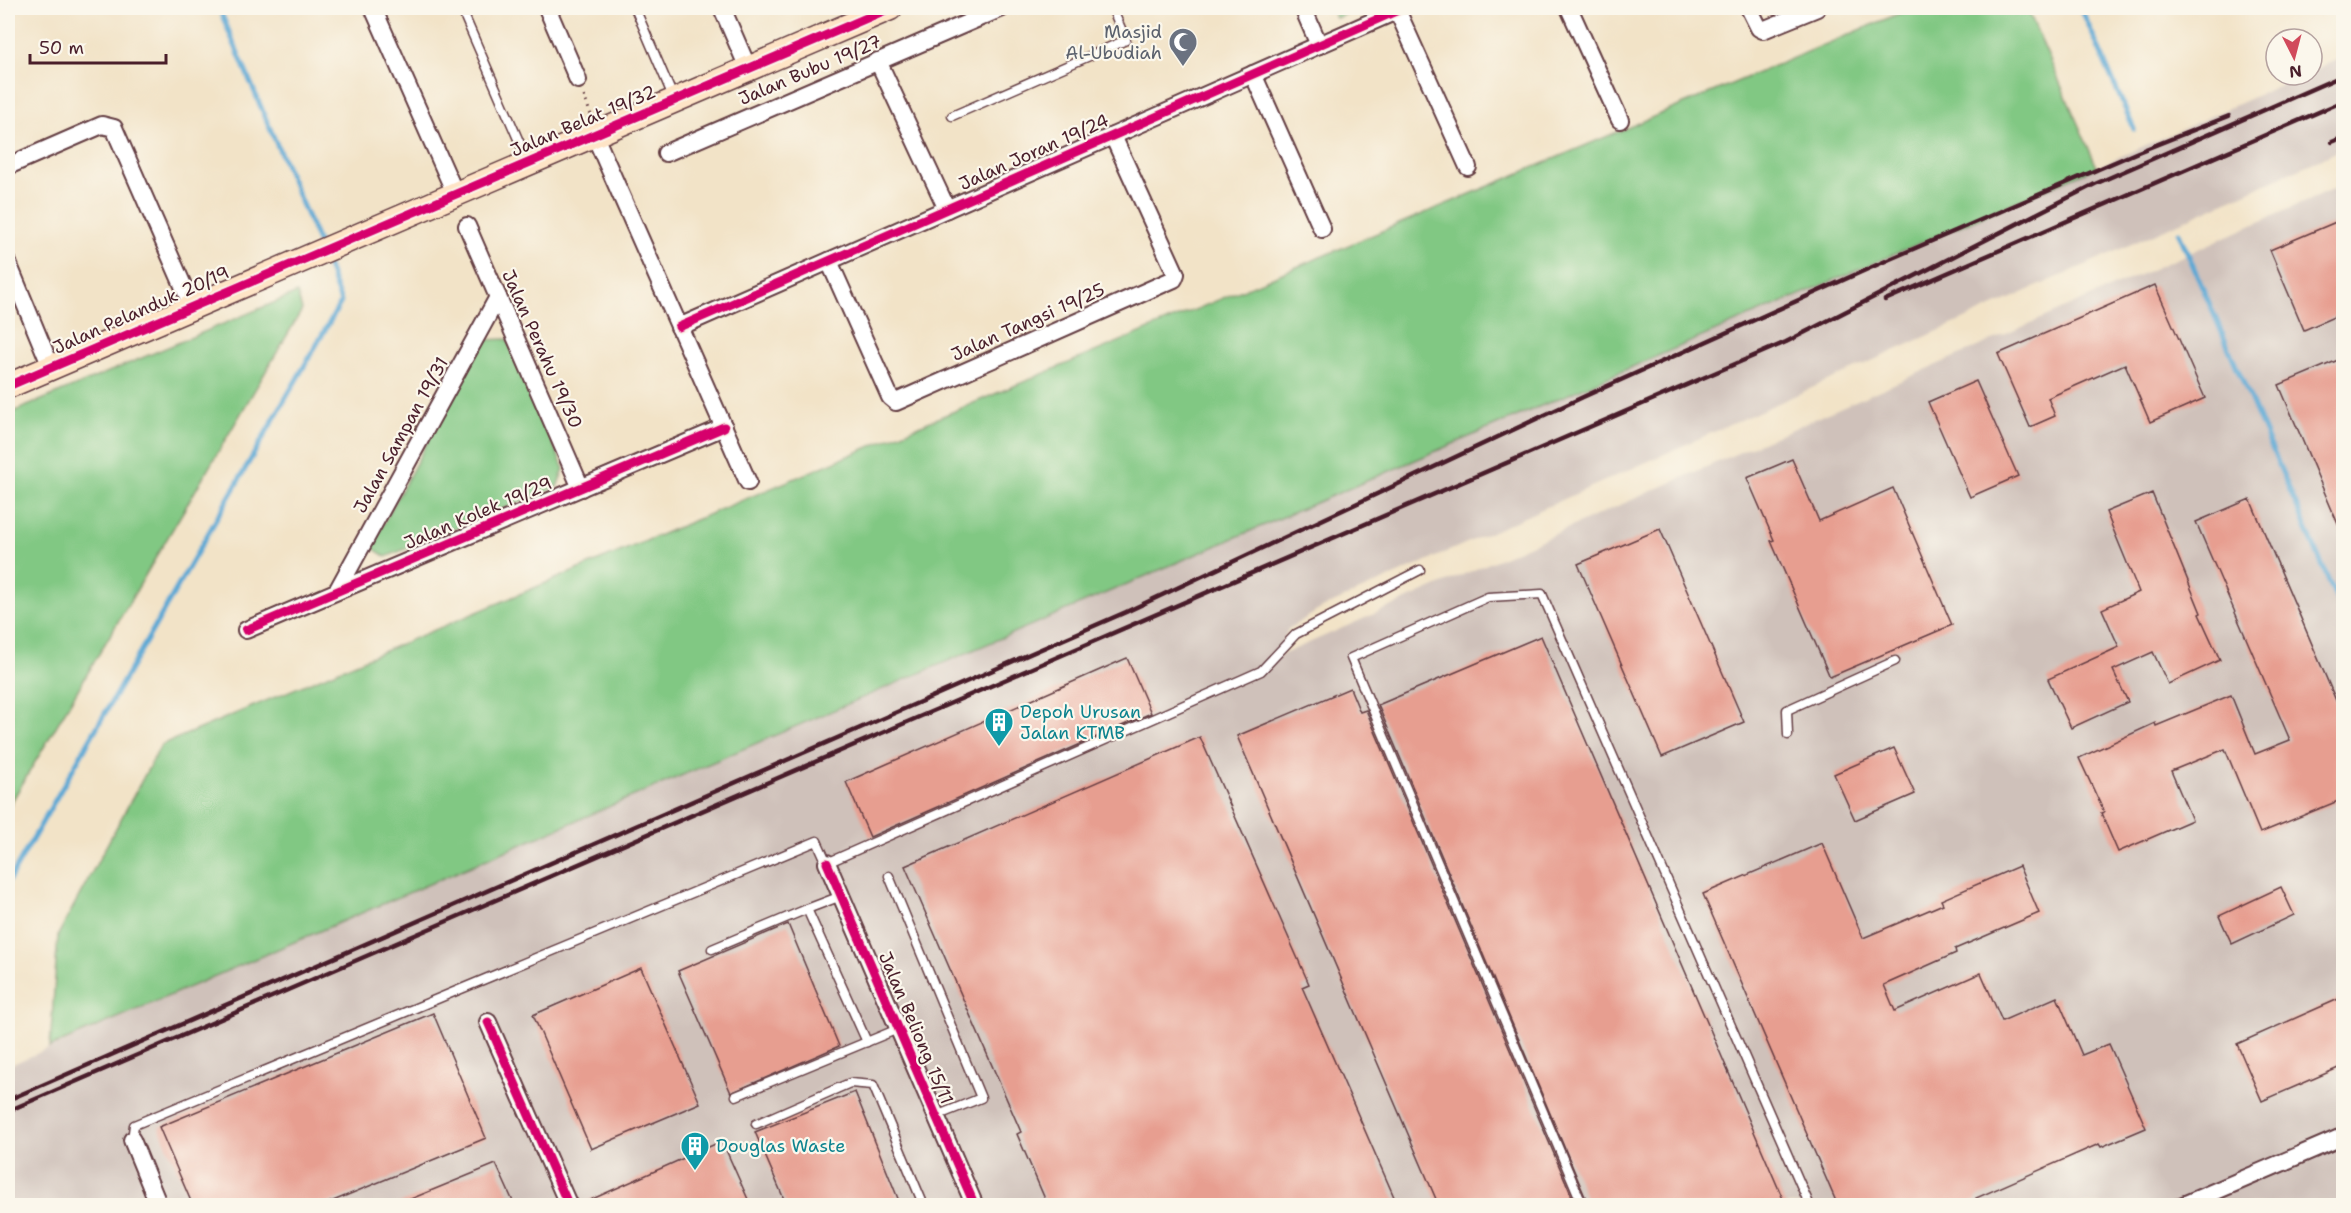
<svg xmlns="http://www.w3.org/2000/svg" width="2351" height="1213" viewBox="0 0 2351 1213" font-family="'Shantell Sans',sans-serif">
<rect width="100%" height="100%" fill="#fbf7ec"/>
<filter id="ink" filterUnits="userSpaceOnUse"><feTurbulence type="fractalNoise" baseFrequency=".0167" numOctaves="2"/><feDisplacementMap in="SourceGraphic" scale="12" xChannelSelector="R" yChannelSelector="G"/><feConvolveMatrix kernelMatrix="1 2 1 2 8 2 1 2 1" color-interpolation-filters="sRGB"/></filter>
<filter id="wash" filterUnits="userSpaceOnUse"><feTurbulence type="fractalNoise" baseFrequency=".008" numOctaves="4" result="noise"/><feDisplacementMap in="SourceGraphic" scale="24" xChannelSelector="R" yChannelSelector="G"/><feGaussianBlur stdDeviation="1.35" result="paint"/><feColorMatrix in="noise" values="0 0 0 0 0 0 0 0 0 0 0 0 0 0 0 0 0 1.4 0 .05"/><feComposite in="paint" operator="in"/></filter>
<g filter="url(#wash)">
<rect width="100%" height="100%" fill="#f2e3c7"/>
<path fill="#cfc1ba" d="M2343,57V149L1322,608L1288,629L1277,657L2343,185V1205H8V1066L2097,167L2303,75H2312V71Z"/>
<g fill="#81c883" stroke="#667457" stroke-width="1.5">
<path d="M1331,8H1360L1336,18Z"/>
<path d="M1912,8H2027L2097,167L50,1047L58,935L161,745Z"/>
<path d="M297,293L302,310L8,808V414Z"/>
<path d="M507,339L564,469L557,487L386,557L371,547L482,340Z"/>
</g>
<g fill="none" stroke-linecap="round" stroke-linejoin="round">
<g stroke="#5ba8d4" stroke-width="5">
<path d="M219,8L319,244"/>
<path d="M2081,8L2134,129"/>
<path d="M2179,233L2344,616"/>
<path d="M8,882L341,302L324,256"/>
</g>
</g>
<g id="blocks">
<g fill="#e79e90">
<path d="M2343,219V313L2304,330L2270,250Z"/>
<path d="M2155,285L2205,398L2150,422L2125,364L2048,398L2055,416L2030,427L1998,354Z"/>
<path d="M2343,358V536L2279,385Z"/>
<path d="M1976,381L2018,476L1970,497L1928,402Z"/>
<path d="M1792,459L1819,521L1893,488L1952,625L1830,677L1771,541L1774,540L1747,478Z"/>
<path d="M2152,493L2201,613L2199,614L2220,660L2168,684L2153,652L2113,670L2128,702L2071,728L2048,679L2119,647L2102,609L2139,592L2106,512Z"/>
<path d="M2250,499L2343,717V799L2260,833L2225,749L2171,771L2192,820L2118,852L2101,813L2104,812L2079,758L2155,723L2156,726L2231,695L2255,754L2290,740L2196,522Z"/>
<path d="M1660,529L1744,722L1662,757L1578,564Z"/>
<path d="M1541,636L1786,1206H1589L1378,705Z"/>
<path d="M1127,658L1151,713L870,837L846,782Z"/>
<path d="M1350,688L1360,712L1366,710L1576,1206H1439L1237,736Z"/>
<path d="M1200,737L1309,984L1302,987L1398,1206H1048L1017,1134L1021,1132L905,866Z"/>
<path d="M1894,748L1915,794L1855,820L1834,774Z"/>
<path d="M1822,843L1863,938L1943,904L1941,900L2019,866L2039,913L1955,949L1956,953L1884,985L1895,1011L1981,973L2002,1021L2057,997L2082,1055L2109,1044L2146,1128L2101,1147L2099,1144L1976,1198L1977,1200L1964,1206H1838L1703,894Z"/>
<path d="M2281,887L2294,915L2232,944L2219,916Z"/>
<path d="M788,924L839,1046L731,1093L678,971Z"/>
<path d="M641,968L700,1103L591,1149L533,1015Z"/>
<path d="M2343,997V1066L2262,1101L2237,1044Z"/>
<path d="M433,1013L486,1138L321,1206H193L159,1127Z"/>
<path d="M855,1092L901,1206H787L755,1132Z"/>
<path d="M722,1141L751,1206H579V1205Z"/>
<path d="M496,1164L515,1206H396V1205Z"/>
</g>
</g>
</g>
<g filter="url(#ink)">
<use href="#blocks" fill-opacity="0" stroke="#633c42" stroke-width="1.5"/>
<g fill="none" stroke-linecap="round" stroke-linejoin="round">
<g stroke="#633c42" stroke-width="11">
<g id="lane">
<path d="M461,8L528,162"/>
<path d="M635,8L674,99"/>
<path d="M952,116L1126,40L1112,8"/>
<path d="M1788,735L1787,710L1895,661"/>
<path d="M889,876L981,1098L936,1116"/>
<path d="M841,896L807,909L867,1042"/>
<path d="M712,949L807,909"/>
<path d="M736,1096L898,1029"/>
<path d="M756,1124L850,1083L873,1085L924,1206"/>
<path d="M132,1140L134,1125L817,841L827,863L1261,671L1296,634L1420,570"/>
<path d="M1583,1206L1351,658L1488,597L1542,594L1810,1206"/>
</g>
</g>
<g stroke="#633c42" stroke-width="20">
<g id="street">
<path d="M373,8L455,193"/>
<path d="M547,8L578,80"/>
<path d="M722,8L748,68"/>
<path d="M1303,8L1319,45"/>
<path d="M1569,8L1620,120"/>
<path d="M1749,8L1759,28L1763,30L1817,8"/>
<path d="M1397,10L1468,167"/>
<path d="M878,61L947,209"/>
<path d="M1253,74L1322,229"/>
<path d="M594,134L748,482"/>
<path d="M666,153L1002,8"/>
<path d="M8,166L102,125L114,128L192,306"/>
<path d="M467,226L581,488"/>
<path d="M829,261L890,397L896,402L1174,279L1176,274L1113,136"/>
<path d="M8,263L51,367"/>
<path d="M679,327L1403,8"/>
<path d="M337,591L498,297"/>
<path d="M246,630L724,427"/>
<path d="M827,863L975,1206"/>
<path d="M488,1022L569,1206"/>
<path d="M132,1140L159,1206"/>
<path d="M2181,1206L2344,1136"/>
</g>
</g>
<g stroke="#633c42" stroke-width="27">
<path id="secondary" d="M8,386L890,8"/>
</g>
<path stroke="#633c42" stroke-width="3" stroke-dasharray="1.5 4.5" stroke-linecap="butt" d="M584,96L591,115"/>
<use href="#lane" stroke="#fff" stroke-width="8"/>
<use href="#street" stroke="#fff" stroke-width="16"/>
<use href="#secondary" stroke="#fee4c6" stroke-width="24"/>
<g stroke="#4a1f2b" stroke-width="4.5">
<path d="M2332,142L2344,137"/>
<path d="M1885,300L2344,101"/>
<path d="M8,1100L1126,612L1583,397L1890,259L2138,152L2229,116"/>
<path d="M8,1111L1786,342L2095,184L2344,75"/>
</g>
<g stroke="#fbf7ec" stroke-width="13">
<g id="cycleway">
<path d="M679,327L1403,8"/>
<path d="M8,386L890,8"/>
<path d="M246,630L724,427"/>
<path d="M827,863L975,1206"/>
<path d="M488,1022L569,1206"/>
</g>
</g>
<use href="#cycleway" stroke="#d6006c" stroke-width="9"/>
</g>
</g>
<defs>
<g id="mosque-pin" transform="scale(1.5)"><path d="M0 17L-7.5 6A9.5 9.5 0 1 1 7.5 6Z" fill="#6b7280" stroke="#fbf7ec"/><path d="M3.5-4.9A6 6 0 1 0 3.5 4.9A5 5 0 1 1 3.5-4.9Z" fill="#fff"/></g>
<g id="building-pin" transform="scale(1.5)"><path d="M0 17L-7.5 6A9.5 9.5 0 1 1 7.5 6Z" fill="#0f9aa8" stroke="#fbf7ec"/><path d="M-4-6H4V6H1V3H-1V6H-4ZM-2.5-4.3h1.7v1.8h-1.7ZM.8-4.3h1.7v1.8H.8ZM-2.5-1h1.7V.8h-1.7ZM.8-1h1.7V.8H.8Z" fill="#fff"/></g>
</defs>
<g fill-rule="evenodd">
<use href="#mosque-pin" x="1183" y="42"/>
<use href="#building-pin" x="999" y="722"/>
<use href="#building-pin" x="695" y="1146"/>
</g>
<g text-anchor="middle" stroke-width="4.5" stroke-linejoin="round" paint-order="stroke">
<g font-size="18" fill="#5b616d" stroke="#fbf7ec" text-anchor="end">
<text x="1162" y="38">Masjid<tspan x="1162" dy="21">Al-Ubudiah</tspan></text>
</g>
<g font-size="18" fill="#4a1f2b" stroke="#fbf7ec">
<text transform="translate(810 70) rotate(-23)" y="6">Jalan Bubu 19/27</text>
<text transform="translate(583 121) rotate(-23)" y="6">Jalan Belat 19/32</text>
<text transform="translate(1034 152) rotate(-24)" y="6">Jalan Joran 19/24</text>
<text transform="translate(141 310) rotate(-24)" y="6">Jalan Pelanduk 20/19</text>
<text transform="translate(1028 322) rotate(-24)" y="6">Jalan Tangsi 19/25</text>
<text transform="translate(542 349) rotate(66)" y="6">Jalan Perahu 19/30</text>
<text transform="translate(401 435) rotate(-61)" y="6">Jalan Sampan 19/31</text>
<text transform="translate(478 513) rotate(-23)" y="6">Jalan Kolek 19/29</text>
<text transform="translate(916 1028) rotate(67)" y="6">Jalan Beliong 15/11</text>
</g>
<g font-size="18" fill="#0d838f" stroke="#fbf7ec" text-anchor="start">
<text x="1020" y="718">Depoh Urusan<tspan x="1020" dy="21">Jalan KTMB</tspan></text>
<text x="716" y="1152">Douglas Waste</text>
</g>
</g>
<rect width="2351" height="1213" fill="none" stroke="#fbf7ec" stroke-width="30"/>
<g transform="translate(2294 57) rotate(174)"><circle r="28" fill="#fbf7ec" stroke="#b4a19f" stroke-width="1.5"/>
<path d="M0-4.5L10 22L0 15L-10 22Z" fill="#d1495b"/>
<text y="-9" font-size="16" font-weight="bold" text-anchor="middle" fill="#4a1f2b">N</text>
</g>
<path d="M30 54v9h136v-9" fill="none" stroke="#4a1f2b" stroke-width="3"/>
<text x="39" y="54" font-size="18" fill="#4a1f2b" stroke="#fbf7ec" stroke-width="4.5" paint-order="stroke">50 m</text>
</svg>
